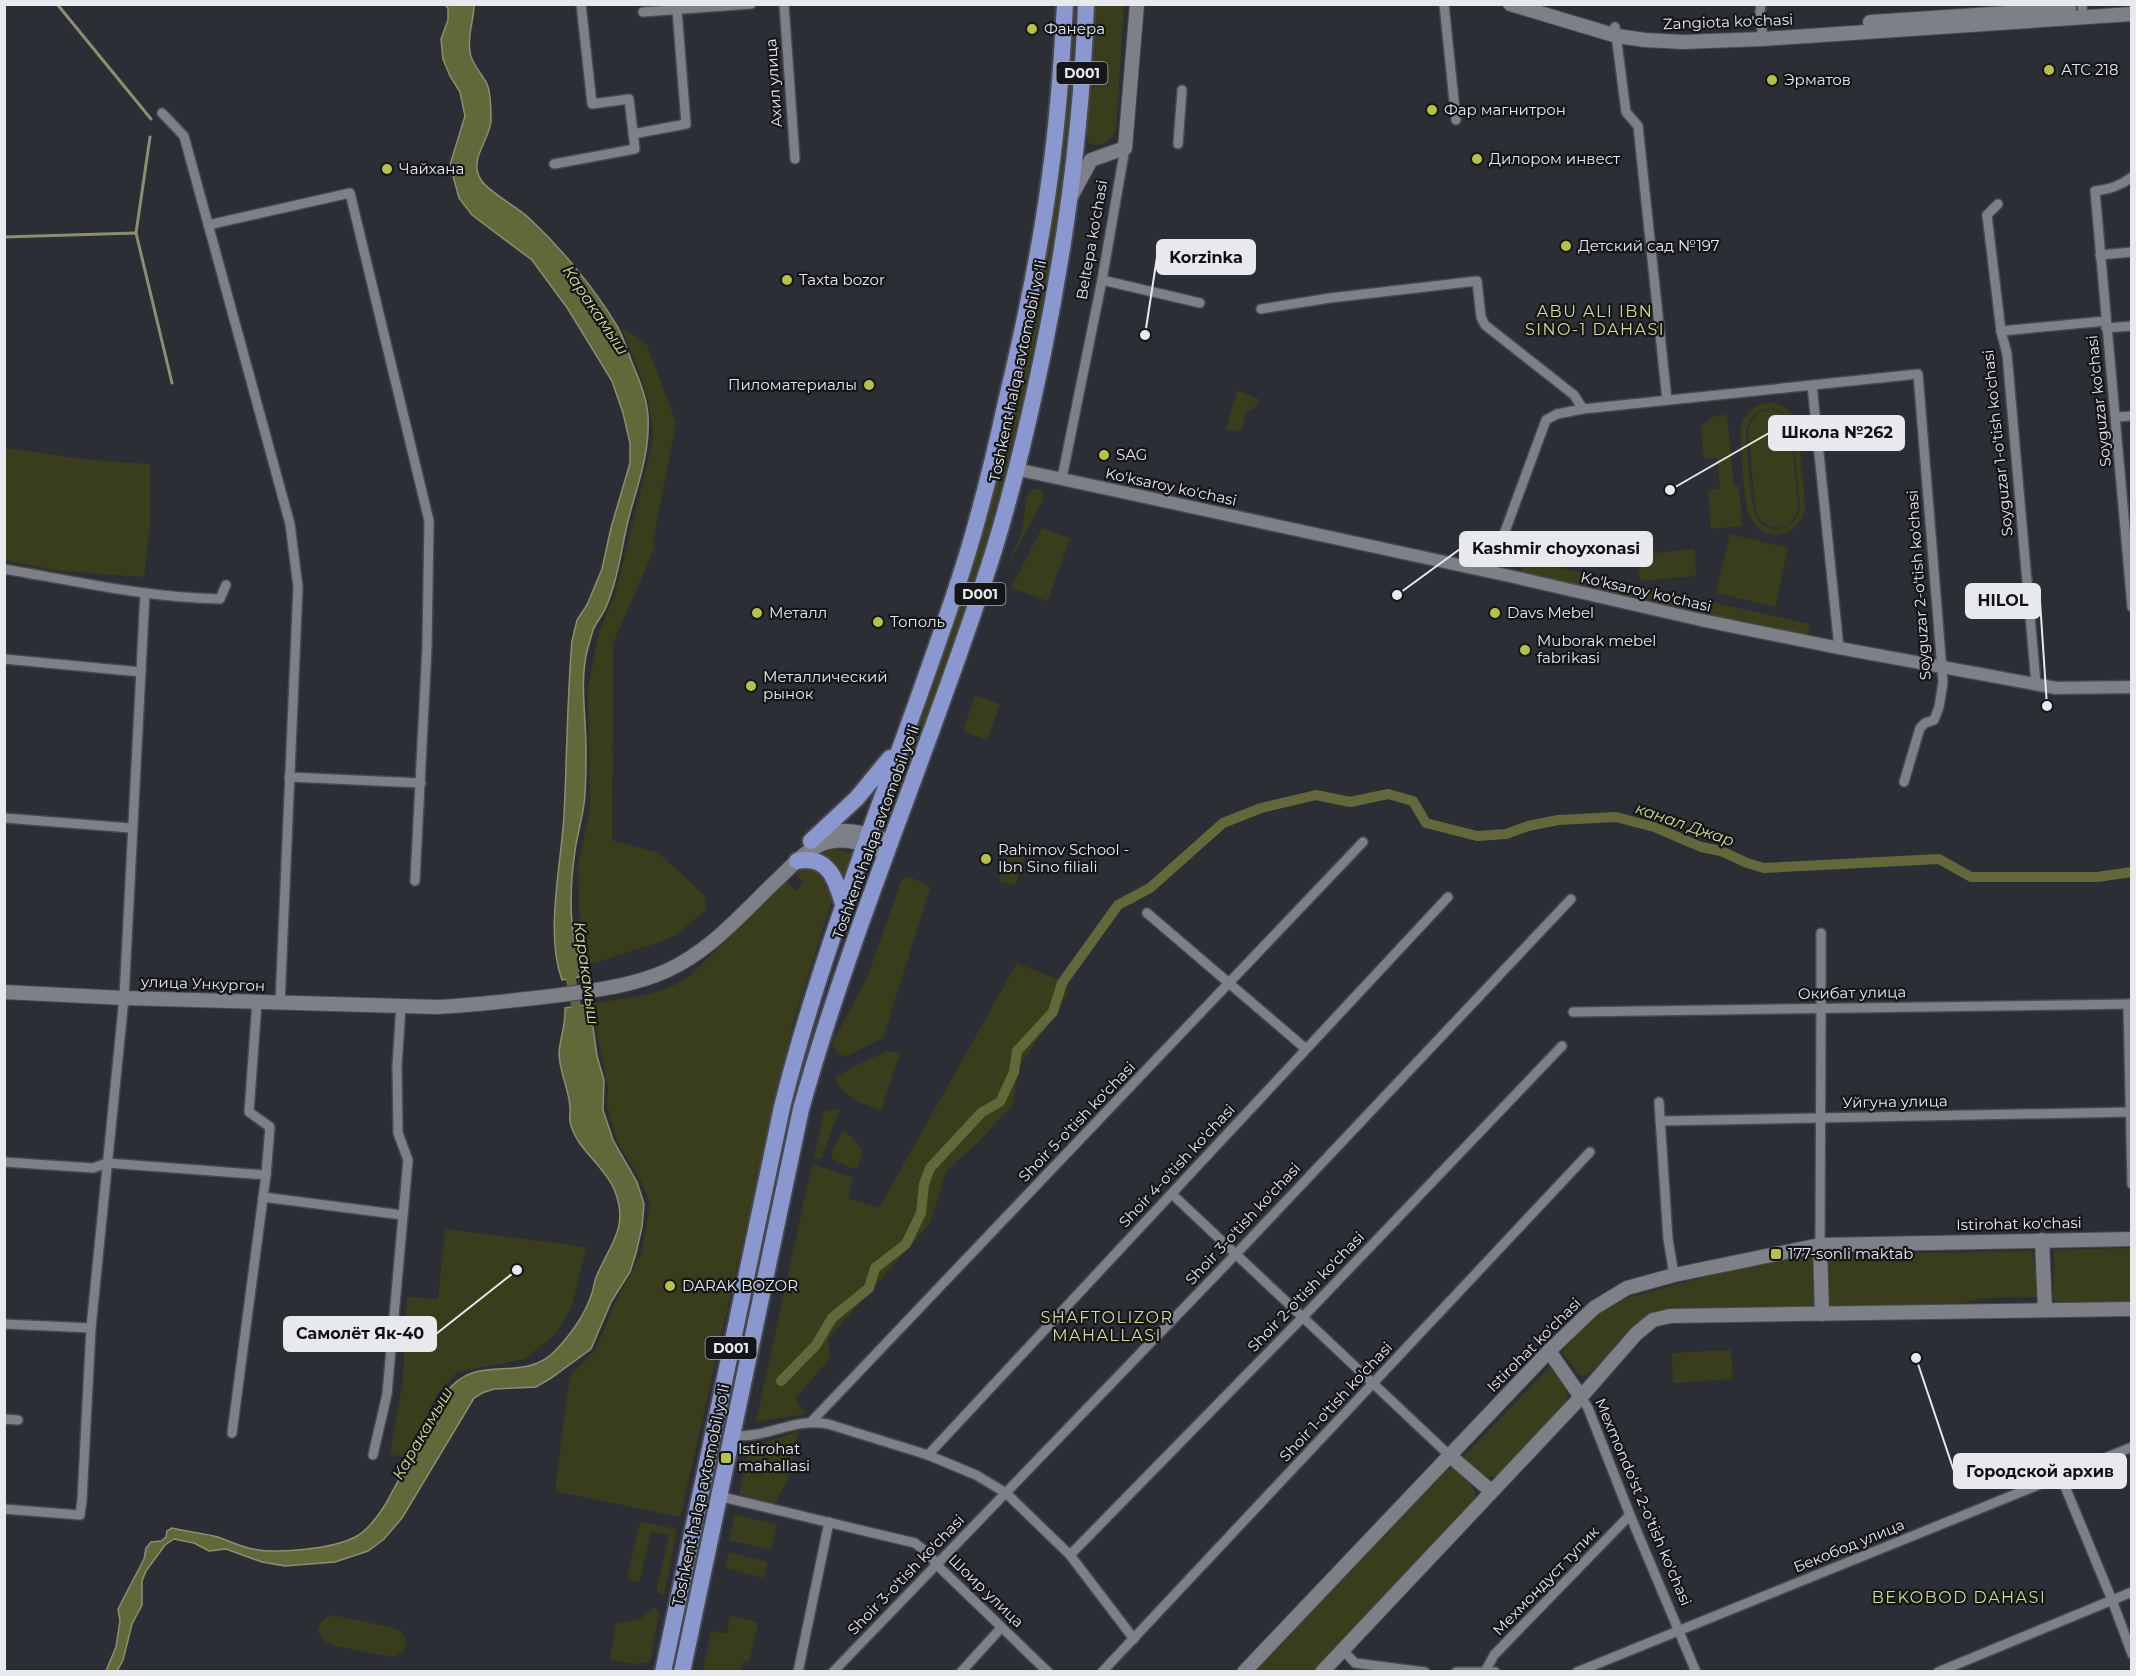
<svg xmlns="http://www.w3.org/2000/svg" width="2136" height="1676" viewBox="0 0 2136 1676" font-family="Montserrat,sans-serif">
<rect width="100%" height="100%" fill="#2c2e35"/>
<g fill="#393d1c" fill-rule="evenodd">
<path d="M1073,5H1078L1073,91L1061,207L1024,396L986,545L887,833L882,831L980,541L1018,391L1055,203L1065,127Z"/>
<path d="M1095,5H1124L1116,130C1111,141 1102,149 1089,143L1087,138Z"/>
<path d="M621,327L646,343L676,423L653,541L655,547L613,643L612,840L659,853L704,895L707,909L676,935L660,942L585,966L580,931L578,866L590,808L588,688L599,632L615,596L653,440C652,396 637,367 621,327Z"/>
<path d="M1237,391L1259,399L1254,409L1247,411L1242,428L1238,432L1226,429Z"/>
<path d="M1772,402C1786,407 1793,411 1798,426L1805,506C1803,519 1798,529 1784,533C1771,538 1756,531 1750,517C1743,501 1742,451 1740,430C1745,412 1753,404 1772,402ZM1771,408C1783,412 1788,415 1792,427L1800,506C1798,516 1794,524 1784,528C1775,531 1764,528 1758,520C1749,509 1748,448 1746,431C1750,416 1756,410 1771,408Z"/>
<path d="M1771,409C1782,413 1787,416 1791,427L1798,506C1794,531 1768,536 1756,513L1748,431C1751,417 1757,411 1771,409Z"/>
<path d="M1727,415L1734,486H1739L1742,526L1711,529L1708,490L1720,489L1717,458L1704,459L1701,426L1714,416Z"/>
<path d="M5,448L91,460L150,464V526L144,577L60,571L5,560Z"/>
<path d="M1038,489L1043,493V500L1007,567L1023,528L1026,497L1032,490Z"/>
<path d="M1042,528L1070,538L1048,601L1011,588Z"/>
<path d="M1730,534L1788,548L1775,607L1716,593Z"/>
<path d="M1694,549L1696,576L1640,581L1638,555Z"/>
<path d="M1524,560L1810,624L1807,637L1521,572Z"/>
<path d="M975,695L1000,704L987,740L963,731Z"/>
<path d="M830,847L856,855L843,884L814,854Z"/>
<path d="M1009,852L1024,857L1015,886L999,881Z"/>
<path d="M804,868C823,869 827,881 833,897L793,1023L680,1517L555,1491L570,1376L595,1351L615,1303L642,1253L650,1203L640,1179L618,1143L607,1106L608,1087L591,1004L645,995L671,987L691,975L786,880L795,891L804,883L795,873Z"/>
<path d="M908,876L929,886L930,888L883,1038L847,1056C839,1055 834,1051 832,1043L867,978L902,879Z"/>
<path d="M1017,963L1069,984L1067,995L1019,1067L1013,1105L979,1141L946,1172L930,1223L828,1339L830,1358L795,1399L806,1414L756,1422L812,1164L853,1178L848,1198L879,1208Z"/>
<path d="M887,1051L900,1053L881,1111C861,1103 845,1098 834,1078L861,1063Z"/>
<path d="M840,1108L821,1159L814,1157L824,1112Z"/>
<path d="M842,1131C849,1135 862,1144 862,1153C862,1158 858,1164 857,1168H852L832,1159V1152Z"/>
<path d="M445,1229L586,1247L571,1308L557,1333L524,1359L457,1372L436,1396L407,1458L390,1454L403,1381L407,1297L438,1299Z"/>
<path d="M2131,1248V1302L2056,1303L2053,1298L2054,1250Z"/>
<path d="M2032,1251L2037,1277L2038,1297L1982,1298L1954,1305L1827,1307L1825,1255Z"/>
<path d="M1815,1256L1817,1306L1656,1312L1644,1319L1590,1373L1583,1376L1577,1373L1562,1352L1593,1316L1627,1298L1726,1271L1771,1262Z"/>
<path d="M1731,1350L1733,1379L1673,1383L1672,1353Z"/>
<path d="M1550,1367C1558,1378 1571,1390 1567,1404L1498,1476C1483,1480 1472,1466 1462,1458Z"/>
<path d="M799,1431L787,1481L775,1503L739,1496L749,1448Z"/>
<path d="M1452,1469C1465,1473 1475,1486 1476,1499L1313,1671L1255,1672L1447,1470Z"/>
<path d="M735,1514L777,1525L771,1550L729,1540Z"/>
<path d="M640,1522L677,1529L664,1595L657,1593V1588L669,1535L651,1532L639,1583L627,1578Z"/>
<path d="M729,1552L768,1562L764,1578L725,1568Z"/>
<path d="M654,1608L659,1612L650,1662L635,1664L610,1660L616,1624L642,1618Z"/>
<path d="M332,1615L390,1627L401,1631L406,1641L403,1652L393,1657L335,1646L324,1641L318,1631L322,1621Z"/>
<path d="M730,1616L758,1622L749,1662L744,1661L741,1671H703L711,1631L727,1634Z"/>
</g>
<g fill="#63683b" stroke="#8b8f70" stroke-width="1.5">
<path d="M445,5H474C474,21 467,35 470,52C471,63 482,74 487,84C491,93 491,110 491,121C489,142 468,159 481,180C488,192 518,207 530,219C562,249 595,289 617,326C624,338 628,353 633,365C640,381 647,399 648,416C650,457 636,487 627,525C621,552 617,582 606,607C603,615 596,622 593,630C591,637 589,644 587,651C579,685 587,721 586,756C586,772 586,789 584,804C582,820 577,835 575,851C569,892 568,938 585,976L562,980C545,933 561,866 564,816C567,757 567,699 572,641L577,620L587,605L602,569L611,528L630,463V443L623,413L612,381L568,309L532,260L472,215L459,198L450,165L465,116L460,92L450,76L443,59L441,39L448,20V8Z"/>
<path d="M585,1005L587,1021L593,1027L597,1056L604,1080L603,1110L613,1140L637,1182L644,1204L642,1227L636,1253L630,1272L611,1302L591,1349L551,1378L536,1387L494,1389L482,1393L474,1398L402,1518L384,1539L368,1551L335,1562L285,1566L262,1562L226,1549L209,1551L194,1543L174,1539L165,1545L146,1571L142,1581V1605L132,1624L123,1660L117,1671H106L116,1647L120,1621L118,1609L144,1559L146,1548L151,1542L161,1541L166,1537L167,1531L172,1528C187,1532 203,1533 218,1537C229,1541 241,1547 253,1549C279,1554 334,1549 357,1536C369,1529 378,1516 385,1505L446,1393C477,1350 522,1386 556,1350C572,1333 585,1315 592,1293C594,1287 594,1281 597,1275C610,1244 630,1227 614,1189C604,1165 574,1147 570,1121C569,1116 571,1111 570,1107C569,1089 559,1071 559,1053C560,1038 566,1024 565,1008Z"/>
</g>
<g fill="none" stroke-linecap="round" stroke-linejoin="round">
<g stroke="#8b8f70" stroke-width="3">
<path d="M57,4L151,119"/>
<path d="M150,137L136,233L172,383"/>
<path d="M4,237L136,233"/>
</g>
<g stroke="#63683b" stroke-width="10">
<path d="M568,965L579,1021"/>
<path d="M781,1381L816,1345L832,1318L869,1288L875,1268L906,1244L921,1213L924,1184L930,1168L982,1112L1000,1102L1014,1072L1017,1051L1053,1012L1062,983L1118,905L1150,888L1223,823L1261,808L1316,795L1350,802L1388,794L1413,801L1426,823L1477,836L1506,834L1528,826L1558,820L1616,817L1654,827L1701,847L1721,851L1747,863L1764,868L1939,859L1971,877H2097L2132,872"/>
</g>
<g stroke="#47494e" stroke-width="12">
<g id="minor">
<path d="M784,4L795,159"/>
<path d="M1444,4L1456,120"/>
<path d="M1761,4L1760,13L1763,39"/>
<path d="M2082,4L2083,17"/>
<path d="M643,12L751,4"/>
<path d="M1615,27L1626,112L1638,126L1667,400"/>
<path d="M162,113L184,136L290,524L298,587L280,1003"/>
<path d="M633,134L686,124L677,10"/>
<path d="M1178,144L1182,90"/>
<path d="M554,164L635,149L629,99L592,104L581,4"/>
<path d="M2132,177C2120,186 2110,189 2095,191L2132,607"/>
<path d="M1998,204L1987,215L2001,331L2007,354L2036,684"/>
<path d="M208,225L350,193L429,521L427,647L415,881"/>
<path d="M2100,255L2132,252"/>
<path d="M1102,280L1200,303"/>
<path d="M1261,309L1330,298L1477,281L1481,317L1485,325L1574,395L1583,409L1918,374L1943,682L1939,707L1934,720L1925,723L1920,728L1904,782"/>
<path d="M2106,328L2132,326"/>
<path d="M2001,331L2106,321"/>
<path d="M1812,385L1839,648"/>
<path d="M2116,417L2132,416"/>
<path d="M1062,478L1102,280L1125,148"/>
<path d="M4,569C76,581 148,598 220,599L226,585"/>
<path d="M1490,572L1546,420L1557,414L1583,409"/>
<path d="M4,659L141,672"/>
<path d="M289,777L421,783"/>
<path d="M4,818L131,828"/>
<path d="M1147,913L1306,1049"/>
<path d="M1821,986V933"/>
<path d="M2128,1004L2132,1184"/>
<path d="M1573,1012L2132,1004"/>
<path d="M1659,1102L1668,1239L1674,1275"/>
<path d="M1660,1121L2132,1112"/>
<path d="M4,1162L93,1168L107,1163L266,1175"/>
<path d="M1172,1194L1449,1455"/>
<path d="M263,1197L402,1215"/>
<path d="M1820,1245L1821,1000"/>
<path d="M4,1324L91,1328"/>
<path d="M1581,1397L1588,1408L1630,1515L1696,1672"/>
<path d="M4,1419L18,1420"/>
<path d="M812,1421L1363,842"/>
<path d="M232,1433L266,1175L270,1127L249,1112L257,1002"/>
<path d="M731,1435C767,1440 791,1417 828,1424L928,1455L976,1475L1006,1493L1070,1555L1134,1639"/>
<path d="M373,1455L387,1394L408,1160L398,1133L397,1066L401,1006"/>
<path d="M928,1455L1448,897"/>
<path d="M2061,1477L2112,1600L2132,1654"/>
<path d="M718,1496L915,1543L929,1554L937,1565L1048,1672"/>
<path d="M4,1509L80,1515L82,1500L91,1328L124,998L145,593"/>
<path d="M1070,1555L1302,1318L1562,1046"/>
<path d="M1342,1649L1355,1663L1425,1672"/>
<path d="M1486,1670L1494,1655L1630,1515"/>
<path d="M798,1672L829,1522"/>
<path d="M833,1672L1236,1254L1571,899"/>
<path d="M961,1672L1001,1628"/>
<path d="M1102,1672L1590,1152"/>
<path d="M1456,1672H1495"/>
<path d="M1577,1672L2132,1447"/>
<path d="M1938,1672L2132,1592"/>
</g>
</g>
<g stroke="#47494e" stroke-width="15">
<path id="tertiary" d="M1016,469L1514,577L1701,620L1839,648L2056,688L2132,687"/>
</g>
<g stroke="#47494e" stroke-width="16">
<g id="secondary">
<path d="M1510,4L1617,36L1645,40L1683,42L1763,39L2132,14"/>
<path d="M1870,22L2069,9"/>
<path d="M1072,195L1091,160L1125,148L1137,4"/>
<path d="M817,837C843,825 866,833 891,842"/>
<path d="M4,992L124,998L437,1007C478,1005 519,1000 560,995C596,990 632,986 666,971C711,951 743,912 778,879C793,865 809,846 829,842C849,837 868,846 887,853"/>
<path d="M2042,1240L2045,1310"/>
<path d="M1820,1245L1822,1314"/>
<path d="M1549,1351L1581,1397"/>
<path d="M1449,1455L1491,1491"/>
<path d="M1244,1672L1549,1351L1594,1308L1627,1288L1674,1275L1820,1245L2132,1239"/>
<path d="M1322,1672L1581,1397L1636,1334L1653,1320L1670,1316L2132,1309"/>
</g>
</g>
<g stroke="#47494e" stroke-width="20">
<g id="trunk">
<path d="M811,841L857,798L890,758"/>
<path d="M797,861C830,854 837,883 844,908"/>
<path d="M663,1672L782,1107C828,923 905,749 963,568C980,514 994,457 1006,402C1024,327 1040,252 1050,176C1058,119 1062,62 1065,4"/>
<path d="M682,1672L801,1109C851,930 926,758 984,581C1009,507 1027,430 1043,353C1067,236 1082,124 1086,4"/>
</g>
</g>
<use href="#minor" stroke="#7e8088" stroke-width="9"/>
<use href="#tertiary" stroke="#7e8088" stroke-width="12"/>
<use href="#secondary" stroke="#7e8088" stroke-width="14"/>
<use href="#trunk" stroke="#8b98cf" stroke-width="16"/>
</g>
<g fill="#b6c149" stroke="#151619" stroke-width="2">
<circle cx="1032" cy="29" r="6"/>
<circle cx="2049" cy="70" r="6"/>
<circle cx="1772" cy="80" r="6"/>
<circle cx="1432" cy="110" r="6"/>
<circle cx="1477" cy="159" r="6"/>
<circle cx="387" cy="169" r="6"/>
<circle cx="1566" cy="246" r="6"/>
<circle cx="787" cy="280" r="6"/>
<circle cx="869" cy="385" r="6"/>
<circle cx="1104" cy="455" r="6"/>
<circle cx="757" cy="613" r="6"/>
<circle cx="1495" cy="613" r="6"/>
<circle cx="878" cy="622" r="6"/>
<circle cx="1525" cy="650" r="6"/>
<circle cx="751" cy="686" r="6"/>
<circle cx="986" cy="859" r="6"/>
<rect x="1770" y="1248" width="12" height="12" rx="3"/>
<circle cx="670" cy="1286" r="6"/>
<rect x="720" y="1452" width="12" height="12" rx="3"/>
</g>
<g text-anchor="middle" stroke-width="4.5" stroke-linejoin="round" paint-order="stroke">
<g fill="#151619" stroke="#a8aaad" stroke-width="1.5">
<rect x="1056.5" y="62" width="51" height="22" rx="4.5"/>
<rect x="954.5" y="583" width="51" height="22" rx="4.5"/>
<rect x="705.5" y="1337" width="51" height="22" rx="4.5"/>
</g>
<g font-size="14" font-weight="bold" fill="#e7e9ed">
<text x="1082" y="78">D001</text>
<text x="980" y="599">D001</text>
<text x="731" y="1353">D001</text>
</g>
<g font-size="15" fill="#e7e9ed" stroke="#151619">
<text transform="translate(1728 22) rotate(-2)" y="5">Zangiota ko'chasi</text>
<text transform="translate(774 83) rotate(-94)" y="5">Ахил улица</text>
<text transform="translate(1092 240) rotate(-80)" y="5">Beltepa ko'chasi</text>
<text transform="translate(1018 371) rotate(-78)" y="5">Toshkent halqa avtomobil yo'li</text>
<text transform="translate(2099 401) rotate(-96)" y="5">Soyguzar ko'chasi</text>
<text transform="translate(1998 443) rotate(-96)" y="5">Soyguzar 1-o'tish ko'chasi</text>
<text transform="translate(1171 487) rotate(12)" y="5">Ko'ksaroy ko'chasi</text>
<text transform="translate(1919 585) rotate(-94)" y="5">Soyguzar 2-o'tish ko'chasi</text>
<text transform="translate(1646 592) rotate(13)" y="5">Ko'ksaroy ko'chasi</text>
<text transform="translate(876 832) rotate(-70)" y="5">Toshkent halqa avtomobil yo'li</text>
<text transform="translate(203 984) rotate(2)" y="5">улица Ункургон</text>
<text transform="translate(1852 993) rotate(-1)" y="5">Окибат улица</text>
<text transform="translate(1895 1102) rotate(-1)" y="5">Уйгуна улица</text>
<text transform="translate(1077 1122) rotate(-46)" y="5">Shoir 5-o'tish ko'chasi</text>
<text transform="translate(1177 1166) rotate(-47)" y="5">Shoir 4-o'tish ko'chasi</text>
<text transform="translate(1243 1224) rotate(-47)" y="5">Shoir 3-o'tish ko'chasi</text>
<text transform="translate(2019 1224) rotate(-1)" y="5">Istirohat ko'chasi</text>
<text transform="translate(1306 1292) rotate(-46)" y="5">Shoir 2-o'tish ko'chasi</text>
<text transform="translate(1534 1345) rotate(-45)" y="5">Istirohat ko'chasi</text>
<text transform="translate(1336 1402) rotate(-47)" y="5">Shoir 1-o'tish ko'chasi</text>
<text transform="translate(701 1495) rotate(-78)" y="5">Toshkent halqa avtomobil yo'li</text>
<text transform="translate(1643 1502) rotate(67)" y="5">Mexmondo'st 2-o'tish ko'chasi</text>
<text transform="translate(1849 1546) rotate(-22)" y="5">Бекобод улица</text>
<text transform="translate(906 1575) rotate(-46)" y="5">Shoir 3-o'tish ko'chasi</text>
<text transform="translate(1546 1581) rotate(-46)" y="5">Мехмондуст тупик</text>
<text transform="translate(986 1591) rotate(44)" y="5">Шоир улица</text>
</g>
<g font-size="15" fill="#e7e9ed" stroke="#151619" text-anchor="start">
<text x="1044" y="34">Фанера</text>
<text x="2061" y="75">АТС 218</text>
<text x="1784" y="85">Эрматов</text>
<text x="1444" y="115">Фар магнитрон</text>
<text x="1489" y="164">Дилором инвест</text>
<text x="399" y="174">Чайхана</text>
<text x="1578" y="251">Детский сад №197</text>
<text x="799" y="285">Taxta bozor</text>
<text x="857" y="390" text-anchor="end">Пиломатериалы</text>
<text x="1116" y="460">SAG</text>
<text x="769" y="618">Металл</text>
<text x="1507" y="618">Davs Mebel</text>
<text x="890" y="627">Тополь</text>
<text x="1537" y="646">Muborak mebel<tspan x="1537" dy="17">fabrikasi</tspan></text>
<text x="763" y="682">Металлический<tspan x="763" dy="17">рынок</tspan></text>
<text x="998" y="855">Rahimov School -<tspan x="998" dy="17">Ibn Sino filiali</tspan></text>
<text x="1788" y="1259">177-sonli maktab</text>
<text x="682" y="1291">DARAK BOZOR</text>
<text x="738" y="1454">Istirohat<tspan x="738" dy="17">mahallasi</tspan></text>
</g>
<g font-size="16" font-style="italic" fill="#d4de94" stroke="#151619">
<text transform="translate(596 310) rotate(56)" y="6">Каракамыш</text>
<text transform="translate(1685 824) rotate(19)" y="6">канал Джар</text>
<text transform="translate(587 973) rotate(82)" y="6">Каракамыш</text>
<text transform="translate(422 1433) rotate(-60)" y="6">Каракамыш</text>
</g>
<g font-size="16" letter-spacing="1.5" fill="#d5df92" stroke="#151619">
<text x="1595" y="317">ABU ALI IBN<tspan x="1595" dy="18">SINO-1 DAHASI</tspan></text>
<text x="1107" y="1323">SHAFTOLIZOR<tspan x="1107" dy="18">MAHALLASI</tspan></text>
<text x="1959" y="1603">BEKOBOD DAHASI</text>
</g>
</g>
<path fill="none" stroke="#e7e9ed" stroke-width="2" d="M1145 335L1157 257M1670 490L1769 433M1397 595L1460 549M2047 706L2040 601M517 1270L436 1334M1916 1358L1954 1471"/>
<g fill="#e7e9ed" stroke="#151619" stroke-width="2">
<circle cx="1145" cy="335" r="6"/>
<circle cx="1670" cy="490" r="6"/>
<circle cx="1397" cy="595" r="6"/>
<circle cx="2047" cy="706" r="6"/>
<circle cx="517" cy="1270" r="6"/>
<circle cx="1916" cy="1358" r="6"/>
</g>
<g fill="#e7e9ed" stroke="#e7e9ed" stroke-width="2">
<rect x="1157" y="240" width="98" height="34" rx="6"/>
<rect x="1769" y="416" width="135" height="34" rx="6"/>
<rect x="1460" y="532" width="192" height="34" rx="6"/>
<rect x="1966" y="584" width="74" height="34" rx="6"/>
<rect x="284" y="1317" width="152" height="34" rx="6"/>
<rect x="1954" y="1454" width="172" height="34" rx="6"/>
</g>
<g font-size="16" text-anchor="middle" font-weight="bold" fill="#111">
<text x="1206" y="263">Korzinka</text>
<text x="1837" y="438">Школа №262</text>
<text x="1556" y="554">Kashmir choyxonasi</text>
<text x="2003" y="606">HILOL</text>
<text x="360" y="1339">Самолёт Як-40</text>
<text x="2040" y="1477">Городской архив</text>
</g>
<rect width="2136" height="1676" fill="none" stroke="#e7e9ed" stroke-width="12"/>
</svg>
